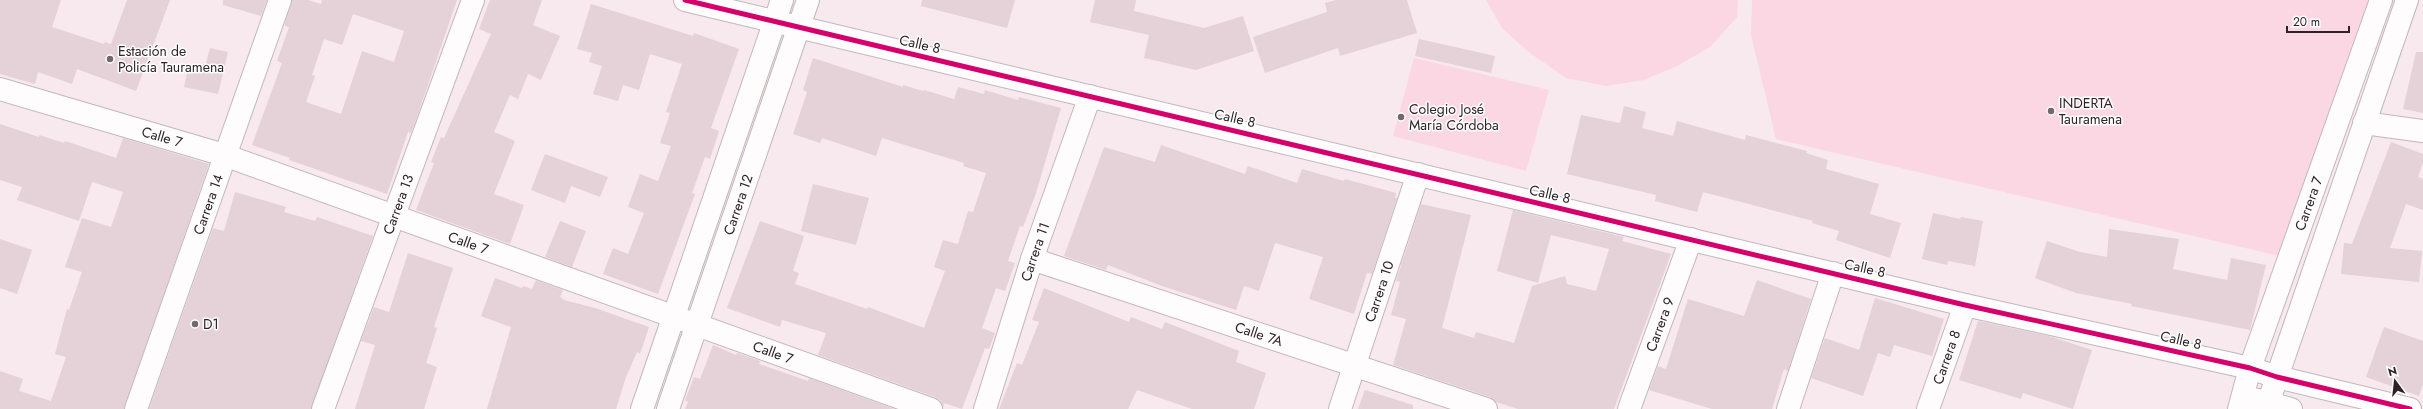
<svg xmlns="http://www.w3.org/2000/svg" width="2423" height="409" viewBox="0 0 2423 409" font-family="Jost,sans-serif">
<rect width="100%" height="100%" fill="#f7e9ed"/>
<g fill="#fbd7e3">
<path d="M1486,0H1738L1737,17L1710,47L1677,66L1644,80L1606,86L1566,78L1530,53L1502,28Z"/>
<path d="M1752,0H2373L2280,256L1776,139L1751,35Z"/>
<path d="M1414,58L1549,90L1526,171L1393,136Z"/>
</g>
<g fill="#e5d1d8" fill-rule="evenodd">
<path d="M0,0H61L52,27L104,44L105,42L111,44L127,0H170L136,91L77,69L72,84L38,72L35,84L0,74Z"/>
<path d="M223,0H267L261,16L223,5Z"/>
<path d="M292,0H308L321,4L322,0H457L419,111L411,133L408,132L387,194L289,160L290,158L252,145L282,63L277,61L289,27L285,26V22ZM353,14L404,31L394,62L362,51L341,114L306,102L315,76L312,75L324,39L342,45Z"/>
<path d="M490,0H542L533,25L560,36L541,80L528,74L518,99L510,95L494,132L515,141L494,194L524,205L510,244L416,210L434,163L431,162L441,137L444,138L491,34L479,29Z"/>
<path d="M922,0H1015L1007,28L921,6Z"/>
<path d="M1095,0H1136L1134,11L1204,28L1243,16L1254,51L1196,70L1144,58L1149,35L1090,22Z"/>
<path d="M1336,0H1407L1417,33L1340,56L1338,48L1265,73L1253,37L1327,12L1325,3Z"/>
<path d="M591,4L693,36L694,33L739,49L711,128L719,131L710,159L705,157L692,193L695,194L658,294L603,274L613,248L628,254L644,213L628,207L640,174L658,181L671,146L660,143L670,113L666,112L682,64L650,54L639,90L623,85L618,101L593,94L602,66L589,62L592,53L577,49Z"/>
<path d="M1419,39L1495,56L1491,73L1415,56Z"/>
<path d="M210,48L228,52L218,94L184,87L188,68L204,71Z"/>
<path d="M2416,52H2423V113L2403,109Z"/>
<path d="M813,58L903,87V85L923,91L924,90L954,99L958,87L984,94L985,90L1018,100L1019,97L1061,108L1036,193L1023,227L1020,226L1008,261L1015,263L1005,291L996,288L982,328L995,333L989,349L985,348L962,409L944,403L943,409L941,401L935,397L818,355L826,333L782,320L780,327L727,308L760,221L804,236L793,271L799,273L795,284L867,309L868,307L924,328L945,271L934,267L943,240L958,244L968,211L973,212L986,173L963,166L964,163L882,138L876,156L822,138L820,143L793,134L807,92L803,90Z"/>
<path d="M1624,106L1646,112L1642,128L1673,136L1677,121L1745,140L1746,135L1807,151L1806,153L1828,160L1826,169L1879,184L1870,214L1901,223L1890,258L1836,240L1839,231L1812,223L1813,221L1703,192L1697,212L1655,201L1656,195L1567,174L1581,115L1620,123Z"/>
<path d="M0,124L39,137V135L64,143L65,141L116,158L123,138L209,164L124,409H0V371L23,379L19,391L51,401L66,357L55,354L67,309L69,310L82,272L65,267L82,218L111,227L123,192L92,182L79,221L17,200L22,187L0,180Z"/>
<path d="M2391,142L2423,154V162L2418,177L2423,179V210L2406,204L2390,248L2422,251L2419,282L2341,274L2344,243L2352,244Z"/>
<path d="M1161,145L1245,174L1248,166L1297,183L1302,169L1344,181L1345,179L1396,193L1395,198H1397L1372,274L1367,273L1354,314L1309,299L1323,257L1275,243L1259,291L1244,286L1236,310L1162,286L1108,265L1106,270L1064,256L1104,147L1155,162Z"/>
<path d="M545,154L608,177L600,197L571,186L565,203L531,190Z"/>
<path d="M813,184L869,198L856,245L801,231Z"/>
<path d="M235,192L286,207L284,212L315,221L317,217L373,236L311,409H149L213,228L224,231Z"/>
<path d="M1421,204L1471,215L1442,328L1474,338L1476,332L1514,343L1532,286L1565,276L1567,284L1596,291L1609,249L1551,235L1538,283L1497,271L1513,210L1624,237L1622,241L1671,254L1614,409H1518L1496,402L1490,397L1393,365L1406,319L1391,315L1400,282L1396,281Z"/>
<path d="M1933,213L1960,219L1961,217L1983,221L1975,266L1948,261L1947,265L1922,259Z"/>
<path d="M560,221L586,231L572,267L545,257Z"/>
<path d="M2109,229L2179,239L2173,269L2227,280L2231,258L2266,265L2250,330L2131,306L2132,304L2076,293L2035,278L2047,241L2080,252L2107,257Z"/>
<path d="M0,239L32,250L17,294L0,288Z"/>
<path d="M408,253L453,268L434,327L437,328L426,363L437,367L424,409H355L375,345L361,341L374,307L389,312Z"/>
<path d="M495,278L522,288L523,286L532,289L536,280L563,290L560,297L564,300L595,308L649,327L640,354L637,352L626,377L616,409H487L511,327L481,316Z"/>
<path d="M1757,280L1811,299L1788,371L1784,369L1772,409H1712L1649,390L1658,366L1666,369L1688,299L1744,316Z"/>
<path d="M1044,288L1129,322L1131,317L1162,329L1165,322L1239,351L1236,362L1266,373L1254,409H1192L1137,390L1128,409H999L1017,363L1022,365L1039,322L1032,320Z"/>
<path d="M1875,298L1944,319L1932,356L1894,345L1890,357L1878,353L1863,396L1811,378L1825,338L1859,350Z"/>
<path d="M1978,321L2049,336L2092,350L2073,409L2023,393L2021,399L1959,380Z"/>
<path d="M2384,327L2423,341V384L2419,396L2366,377Z"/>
<path d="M713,345L736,355L737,353L749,357L760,361L759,364L808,381L809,378L894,409H685L688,402L685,400L694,377L700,379Z"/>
<path d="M1365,390L1413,405V409H1358Z"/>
</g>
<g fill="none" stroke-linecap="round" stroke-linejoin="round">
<g stroke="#c3b7ba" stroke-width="24">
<g id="minor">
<path d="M685,0L1965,305L2250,368L2277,377L2410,409"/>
<path id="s1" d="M0,89L224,155L931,409"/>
<path d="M2364,123L2423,131"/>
<path id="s2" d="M1032,259L1486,409"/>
<path d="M2254,399L2291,409"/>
<path id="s3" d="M136,409L280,0"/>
<path id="s4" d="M323,409L473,0"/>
<path d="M642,409L782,0"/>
<path id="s5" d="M668,409L808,0"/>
<path id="s6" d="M985,409L1032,259L1090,96"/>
<path id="s7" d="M1340,409L1418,174"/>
<path id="s8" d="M1629,409L1691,239"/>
<path d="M1788,409L1833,273"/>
<path id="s9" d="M1928,409L1965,305"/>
<path id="s10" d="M2239,409L2250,368L2381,0"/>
<path d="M2266,409L2407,0"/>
</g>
</g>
<use href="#minor" stroke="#fefcfc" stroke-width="22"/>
<g stroke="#fff" stroke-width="8">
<path id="cycleway" d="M685,0L1965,305L2250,368L2277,377L2410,409"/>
</g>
<use href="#cycleway" stroke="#d6006c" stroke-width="5"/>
</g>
<g fill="#74686c" stroke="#fff" stroke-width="1.5">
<circle cx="110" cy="59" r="4"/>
<circle cx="2051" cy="111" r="4"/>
<circle cx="1401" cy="117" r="4"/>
<circle cx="195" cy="324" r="4"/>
</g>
<g text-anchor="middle" stroke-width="3" stroke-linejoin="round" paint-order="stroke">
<g font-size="14" fill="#2e2226" stroke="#fff">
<text transform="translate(920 44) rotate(13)" y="5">Calle 8</text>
<text transform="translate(1235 118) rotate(13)" y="5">Calle 8</text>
<text dy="5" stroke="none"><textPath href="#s1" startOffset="169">Calle 7</textPath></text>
<text transform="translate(1550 194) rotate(13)" y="5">Calle 8</text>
<text dy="5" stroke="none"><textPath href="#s3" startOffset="217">Carrera 14</textPath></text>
<text dy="5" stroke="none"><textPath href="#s5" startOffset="216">Carrera 12</textPath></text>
<text dy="5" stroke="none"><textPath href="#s10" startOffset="217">Carrera 7</textPath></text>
<text dy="5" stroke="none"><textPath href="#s4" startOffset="218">Carrera 13</textPath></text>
<text dy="5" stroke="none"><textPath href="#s1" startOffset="493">Calle 7</textPath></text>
<text dy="5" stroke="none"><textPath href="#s6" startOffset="165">Carrera 11</textPath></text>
<text transform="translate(1865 268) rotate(13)" y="5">Calle 8</text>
<text dy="5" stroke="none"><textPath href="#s7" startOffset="124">Carrera 10</textPath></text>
<text dy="5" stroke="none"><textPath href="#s8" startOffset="90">Carrera 9</textPath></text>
<text dy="5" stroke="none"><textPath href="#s2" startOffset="239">Calle 7A</textPath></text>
<text transform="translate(2181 340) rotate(13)" y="5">Calle 8</text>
<text dy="5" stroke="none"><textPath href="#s1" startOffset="817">Calle 7</textPath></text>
<text dy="5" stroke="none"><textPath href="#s9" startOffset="55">Carrera 8</textPath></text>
</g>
<g font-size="14" fill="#2e2226" stroke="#fff" text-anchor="start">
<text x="118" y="56">Estación de<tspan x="118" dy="16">Policía Tauramena</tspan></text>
<text x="2059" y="108">INDERTA<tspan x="2059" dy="16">Tauramena</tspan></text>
<text x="1409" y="114">Colegio José<tspan x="1409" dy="16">María Córdoba</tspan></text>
<text x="203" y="329">D1</text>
</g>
</g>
<g transform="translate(2395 381) rotate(345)" stroke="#ffffff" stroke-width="3" paint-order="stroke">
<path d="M0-3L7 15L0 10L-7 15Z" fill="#2e2226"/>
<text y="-6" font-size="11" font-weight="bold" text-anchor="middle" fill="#2e2226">N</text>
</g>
<path d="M2287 26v6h62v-6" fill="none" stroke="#2e2226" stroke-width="2"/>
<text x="2293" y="26" font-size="12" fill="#2e2226" stroke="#ffffff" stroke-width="3" paint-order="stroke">20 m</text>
</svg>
